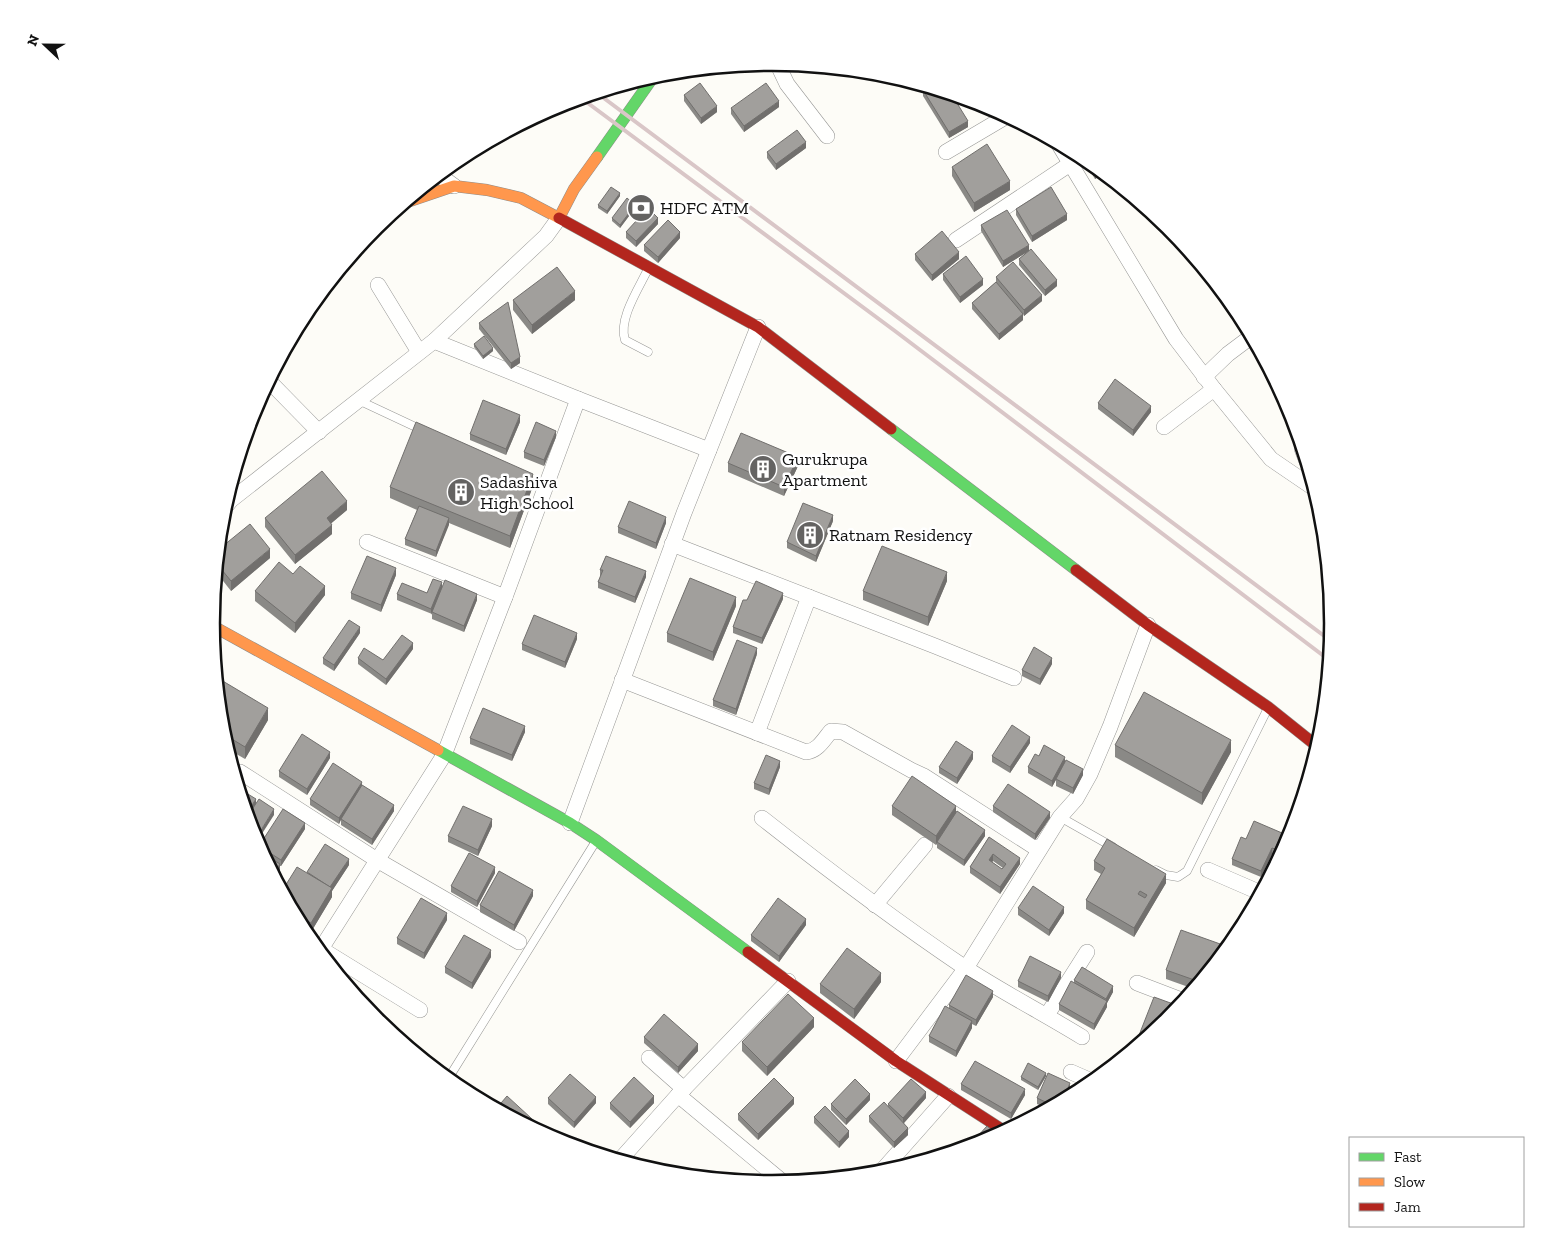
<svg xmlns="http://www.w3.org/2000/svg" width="1544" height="1247" viewBox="0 0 1544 1247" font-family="'Zilla Slab',serif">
<rect width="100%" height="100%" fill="#fdfcf7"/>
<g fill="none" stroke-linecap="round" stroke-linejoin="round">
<g stroke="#979795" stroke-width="9">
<g id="lane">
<path d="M648,269C639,288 618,319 625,340L648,352"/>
<path d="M358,400L422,430"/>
<path d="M1060,817L1113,847"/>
<path d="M1156,870L1166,875L1178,877L1187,871L1268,708"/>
<path d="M448,1079L596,841"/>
</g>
</g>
<g stroke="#979795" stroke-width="16">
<g id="street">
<path d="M777,63L787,84L827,136"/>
<path d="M1058,143L1176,339L1214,389L1271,459L1315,489"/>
<path d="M946,152L1007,116"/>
<path d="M439,175L454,186"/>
<path d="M956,240L1070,164"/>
<path d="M378,285L419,352"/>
<path d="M1204,377L1228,354L1252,336"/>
<path d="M269,381L319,432"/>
<path d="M578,399L709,450"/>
<path d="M1164,427L1214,389"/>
<path d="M1302,449L1307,462"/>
<path d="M223,510L231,500L434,341L546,236L559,218"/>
<path d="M367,542L505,597"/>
<path d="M672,544L935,646L1014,678"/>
<path d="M622,680L806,752C818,751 824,739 831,731L843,732L911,770L924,776L1039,850"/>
<path d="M757,733L809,597"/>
<path d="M240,772L377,860L519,942"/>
<path d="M762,818C828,870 894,920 964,967C1002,992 1043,1013 1082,1037"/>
<path d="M570,823L684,513L758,327"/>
<path d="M1208,870L1261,893"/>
<path d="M875,905L925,845"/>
<path d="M313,944L420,1010"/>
<path d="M319,952L444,755L505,597L578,399L434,341"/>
<path d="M1137,983L1184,1001"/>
<path d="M1047,1015L1087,952"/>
<path d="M649,1058L684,1089"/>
<path d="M896,1061L966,968L1060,817L1076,799L1090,774L1110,727L1148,625"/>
<path d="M1071,1072L1094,1082"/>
<path d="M678,1095L784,1183"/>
<path d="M619,1161L678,1095L788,981"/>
<path d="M879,1174L948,1096"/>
</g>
</g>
<g stroke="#8e8d8b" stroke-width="12">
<g id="fast">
<path d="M597,157L654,76"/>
<path d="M891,429L1076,570"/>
<path d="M438,750L570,823L596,840L748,952"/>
</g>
</g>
<g stroke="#8e8d8b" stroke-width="12">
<g id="slow">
<path d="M404,203L454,186L487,190L521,198L559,218L574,189L597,157"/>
<path d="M211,625L438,750"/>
</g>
</g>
<g stroke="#8e8d8b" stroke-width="12">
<g id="jam">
<path d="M559,218L758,327L891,429"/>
<path d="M1076,570L1148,625L1268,707L1318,747"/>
<path d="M748,952L896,1061L1006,1132"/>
</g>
</g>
<use href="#lane" stroke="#fffffe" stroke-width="8"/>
<use href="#street" stroke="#fffffe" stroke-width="15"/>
<use href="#fast" stroke="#63d668" stroke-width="11"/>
<use href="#slow" stroke="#ff974d" stroke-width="11"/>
<use href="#jam" stroke="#b3261e" stroke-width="11"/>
<g stroke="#d9c6c7" stroke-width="4">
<path d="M597,93L1331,641"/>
<path d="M581,98L895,331L1329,660"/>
</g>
</g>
<g fill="#8a8986" fill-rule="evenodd">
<path d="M923,90L968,127L949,138L923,96Z"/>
<path d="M684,95L717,112L701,124L684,101Z"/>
<path d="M779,107L744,132L731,114V108Z"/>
<path d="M806,148L776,170L767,158V152Z"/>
<path d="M1080,155L1084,157L1104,173L1095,179Z"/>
<path d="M952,167L1010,190L974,212L952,176Z"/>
<path d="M620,196L607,214L598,208V205Z"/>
<path d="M635,208L620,228L612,221V218Z"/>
<path d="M1016,209L1067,220L1032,242L1016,215Z"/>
<path d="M658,224L636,247L626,238V232Z"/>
<path d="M981,225L1029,251L1057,286L1045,296L1019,265V259L1028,251L1003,267L981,231Z"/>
<path d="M680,238L658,263L644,251V245Z"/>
<path d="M915,254L959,259L932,281L915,260Z"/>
<path d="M943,274L983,285L960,303L943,280Z"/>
<path d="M996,277L1042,301L1024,316L1023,314V320L999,340L972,309V303L996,282Z"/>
<path d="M513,300H575L532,334L513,310Z"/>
<path d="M479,323L520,363L511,369L479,329Z"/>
<path d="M474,344L493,351L483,359L474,347Z"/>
<path d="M1098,403L1151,412L1133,436L1098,409Z"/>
<path d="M520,422L506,455L470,440V434Z"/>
<path d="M556,437L544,466L524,458V452Z"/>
<path d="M728,463L798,466L784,496L728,472Z"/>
<path d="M533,486L510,548L449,523L436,557L405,545V539L417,510L390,498V487Z"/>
<path d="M347,510L331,523L332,534L295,564L265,527V518Z"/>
<path d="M833,521L816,562L787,548V542Z"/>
<path d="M666,523L656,549L618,533V527Z"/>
<path d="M218,550L270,558L231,591L216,572Z"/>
<path d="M606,556L646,577L635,603L598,588V582L601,576H600V570Z"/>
<path d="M396,575L381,612L351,599V593Z"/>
<path d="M947,581L928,626L863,600V591Z"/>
<path d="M442,587L477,600L464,632L432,619V614L397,600V594L427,593Z"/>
<path d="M255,591L325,595L295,633L255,601Z"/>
<path d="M783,599L762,644L733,633V627Z"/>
<path d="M736,606L713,661L667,642V633Z"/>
<path d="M360,633L334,671L323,664V658Z"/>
<path d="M577,639L565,668L522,650V644Z"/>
<path d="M413,649L386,685L358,664V658L383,660Z"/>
<path d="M757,654L736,715L713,706V700Z"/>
<path d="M1052,664L1040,685L1022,676V670Z"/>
<path d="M268,720L245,759L226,748L222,733Z"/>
<path d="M525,732L512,761L470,744V738Z"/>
<path d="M1030,743L1010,773L992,762V756Z"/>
<path d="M1115,745L1231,752L1202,805L1115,757Z"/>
<path d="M1039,756L1065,761L1083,775L1073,794L1056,786V780L1052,787L1028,773V767Z"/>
<path d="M330,758L307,795L279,777V771Z"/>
<path d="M973,759L957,784L939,773V767Z"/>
<path d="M780,767L769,795L754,789V783Z"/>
<path d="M362,786L394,811L372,845L341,825V820L339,824L310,805V799Z"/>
<path d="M892,806L956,813L985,836L964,866L937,848V844L936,845L892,815Z"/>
<path d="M993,806L1050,818L1035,840L993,812Z"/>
<path d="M492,826L478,856L448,842V836Z"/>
<path d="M305,829L281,866H280V870L275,878L259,848V846Z"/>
<path d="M989,837L1020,864L1000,894L970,873V867ZM993,861L1003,868L1002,869L992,862Z"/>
<path d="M1246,839H1282L1275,855L1272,854L1261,877L1232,865V859Z"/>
<path d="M1094,861L1166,883L1134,937L1086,909V900L1101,874L1094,870Z"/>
<path d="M349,865L332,891V897L311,932L301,926L282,891L307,873Z"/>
<path d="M495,873L477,907L451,892V886Z"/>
<path d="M533,896L514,931L480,912V905Z"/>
<path d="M1018,908L1064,913L1049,936L1018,915Z"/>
<path d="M447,920L424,959L397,944V938Z"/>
<path d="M806,925L779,962L751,941V935Z"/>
<path d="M1223,954L1194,989L1166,979V970Z"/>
<path d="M491,957L472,989L445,973V967Z"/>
<path d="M1061,978L1048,1002L1018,987V981Z"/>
<path d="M1074,980L1113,992L1107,1003V1007L1094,1030L1059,1010V1004L1074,983Z"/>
<path d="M881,982L854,1019L820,993V984Z"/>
<path d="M993,997L976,1026L972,1024V1028L956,1057L929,1042V1036L949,1008V1005Z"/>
<path d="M814,1027L767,1076L742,1051V1042Z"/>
<path d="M644,1037L698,1051L678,1073L644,1043Z"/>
<path d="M1046,1076L1038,1090L1021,1080V1077Z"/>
<path d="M961,1084L1025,1095L1011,1119L961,1090Z"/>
<path d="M1070,1089L1066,1100L1048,1109L1037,1104V1098Z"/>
<path d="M548,1098L596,1103L574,1128L548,1104Z"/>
<path d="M926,1098L904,1123L908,1135L894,1148L869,1122V1116L888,1106V1104Z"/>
<path d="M870,1100L846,1125L831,1110V1104Z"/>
<path d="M610,1103H654L630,1128L610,1109Z"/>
<path d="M794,1104L758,1140L738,1120V1114Z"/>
<path d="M814,1117L849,1137L839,1148L814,1123Z"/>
</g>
<g fill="#716f6d">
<path d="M779,101V107L744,132V126Z"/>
<path d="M717,106V112L701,124V118Z"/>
<path d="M968,121V127L949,138V132Z"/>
<path d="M806,142V148L776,170V164Z"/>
<path d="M1097,168L1104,173L1095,179V170Z"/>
<path d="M1010,181V190L974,212V203Z"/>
<path d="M620,193V196L607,214V211Z"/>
<path d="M635,205V208L620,228V225Z"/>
<path d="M1067,214V220L1032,242V236Z"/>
<path d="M658,218V224L636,247V241Z"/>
<path d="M680,232V238L658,263V257Z"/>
<path d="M1029,245V251L1003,267V261Z"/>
<path d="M959,252V259L932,281V275Z"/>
<path d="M983,279V285L960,303V297Z"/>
<path d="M1057,280V286L1045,296V290Z"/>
<path d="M575,291V300L532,334V325Z"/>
<path d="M1042,295V301L1024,316V310Z"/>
<path d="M1023,314V320L999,340V334Z"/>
<path d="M493,348V351L483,359V356Z"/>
<path d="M520,357V363L511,369V363Z"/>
<path d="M1151,406V412L1133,436V430Z"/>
<path d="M520,415V422L506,455V449Z"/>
<path d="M556,431V437L544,466V460Z"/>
<path d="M798,457V466L784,496V487Z"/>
<path d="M533,474V486L510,548V536Z"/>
<path d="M347,501V510L327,527V518Z"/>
<path d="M833,515V521L816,562V556Z"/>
<path d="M666,517V523L656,549V543Z"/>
<path d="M449,518V525L436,557V551Z"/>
<path d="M332,525V534L295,564V555Z"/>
<path d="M270,549V558L231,591V581Z"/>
<path d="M396,568V575L381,612V605Z"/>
<path d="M646,571V577L635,603V597Z"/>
<path d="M947,572V581L928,626V617Z"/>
<path d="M442,582V588L432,612L431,615V609Z"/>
<path d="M325,586V595L295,633V623Z"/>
<path d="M783,593V599L762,644V638Z"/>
<path d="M477,594V600L464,632V626Z"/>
<path d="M736,597V606L713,661V652Z"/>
<path d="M360,627V633L334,671V665Z"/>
<path d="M577,633V639L565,668V662Z"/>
<path d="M413,643V649L386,685V679Z"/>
<path d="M757,648V654L736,715V709Z"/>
<path d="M1052,658V664L1040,685V679Z"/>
<path d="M268,708V720L245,759V747Z"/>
<path d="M525,726V732L512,761V755Z"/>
<path d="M1030,737V743L1010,773V767Z"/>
<path d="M1231,740V752L1202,805V793Z"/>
<path d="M330,752V758L307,795V789Z"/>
<path d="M973,752V759L957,784V778Z"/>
<path d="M1065,757V763L1052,787V781Z"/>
<path d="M780,761V767L769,795V789Z"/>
<path d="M1083,769V775L1073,794V788Z"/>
<path d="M362,782V788L341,819L339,824V818Z"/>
<path d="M256,799V805L247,818L246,814Z"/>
<path d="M394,805V811L372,845V839Z"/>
<path d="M956,806V815L937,842L936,845V836Z"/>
<path d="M274,809V815L256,843L255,840Z"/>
<path d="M1050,812V818L1035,840V834Z"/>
<path d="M492,819V826L478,856V850Z"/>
<path d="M305,823V829L281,866V860Z"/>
<path d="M985,830V836L964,866V860Z"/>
<path d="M1282,833V839L1275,855V849Z"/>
<path d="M1272,848V854L1261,877V871Z"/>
<path d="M993,854V861L989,866V860Z"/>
<path d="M1020,858V864L1000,894V887Z"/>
<path d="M349,859V865L332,891V897L311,932V923L330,887Z"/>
<path d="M280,864V870L275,878L273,875Z"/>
<path d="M495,867V873L477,907V901Z"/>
<path d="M1166,874V883L1134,937V928Z"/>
<path d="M533,890V896L514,931V925Z"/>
<path d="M1064,907V913L1049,936V930Z"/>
<path d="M447,913V920L424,959V953Z"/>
<path d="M806,919V925L779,962V956Z"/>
<path d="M1223,945V954L1218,961Z"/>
<path d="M491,950V957L472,989V983Z"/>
<path d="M1061,972V978L1048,1002V996Z"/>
<path d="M881,973V982L854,1019V1009Z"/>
<path d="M1113,986V992L1107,1003V1007L1094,1030V1024L1106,1003V999Z"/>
<path d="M993,991V997L976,1026V1020Z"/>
<path d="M362,993V999L360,1002L358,999Z"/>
<path d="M1176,1005V1011L1172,1016Z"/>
<path d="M814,1018V1027L767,1076V1067Z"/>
<path d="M972,1021V1028L956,1057V1051Z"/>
<path d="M698,1044V1051L678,1073V1067Z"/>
<path d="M1046,1073V1076L1038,1090V1087Z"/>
<path d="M1070,1083V1089L1066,1100L1062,1102Z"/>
<path d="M1025,1089V1095L1011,1119V1113Z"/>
<path d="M926,1092V1098L903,1124V1118Z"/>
<path d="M870,1094V1100L846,1125V1119Z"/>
<path d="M654,1096V1103L630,1128V1122Z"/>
<path d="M596,1097V1103L574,1128V1122Z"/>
<path d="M794,1098V1104L758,1140V1134Z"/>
<path d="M908,1128V1135L894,1148V1142Z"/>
<path d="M849,1131V1137L839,1148V1142Z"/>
</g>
<g fill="#a19f9c" stroke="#716f6d" fill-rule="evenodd">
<path d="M700,83L717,106L701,118L684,95Z"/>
<path d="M766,83L779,101L744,126L731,108Z"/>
<path d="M928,87L952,95L968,121L949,132L923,90Z"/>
<path d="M797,130L806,142L776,164L767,152Z"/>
<path d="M987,144L1010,181L974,203L952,167Z"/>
<path d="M1090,162L1097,168L1095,170Z"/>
<path d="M611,187L620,193L607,211L598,205Z"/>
<path d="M1051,187L1067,214L1032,236L1016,209Z"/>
<path d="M627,198L635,205L620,225L612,218Z"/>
<path d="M648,208L658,218L636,241L626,232Z"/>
<path d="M1007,210L1029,245L1003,261L981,225Z"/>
<path d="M668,220L680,232L658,257L644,245Z"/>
<path d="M942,231L959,252L932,275L915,254Z"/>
<path d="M1031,249L1057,280L1045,290L1019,259Z"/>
<path d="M966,256L983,279L960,297L943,274Z"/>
<path d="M1013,262L1042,295L1024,310L996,277Z"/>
<path d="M557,267L575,291L532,325L513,300Z"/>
<path d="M996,282L1023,314L999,334L972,303Z"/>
<path d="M508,302L520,357L511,363L479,323Z"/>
<path d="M484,336L493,348L483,356L474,344Z"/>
<path d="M1115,379L1151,406L1133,430L1098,403Z"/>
<path d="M483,400L520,415L506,449L470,434Z"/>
<path d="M416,422L533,474L510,536L390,487Z"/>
<path d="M536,422L556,431L544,460L524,452Z"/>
<path d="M741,433L798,457L784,487L728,463Z"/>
<path d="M322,471L347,501L327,518L332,525L295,555L265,518Z"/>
<path d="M629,501L666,517L656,543L618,527Z"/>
<path d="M803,503L833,515L816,556L787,542Z"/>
<path d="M419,506L449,518L436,551L405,539Z"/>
<path d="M250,524L270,549L231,581L217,564L218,550Z"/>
<path d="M882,546L947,572L928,617L863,591Z"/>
<path d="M367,556L396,568L381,605L351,593Z"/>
<path d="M606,556L646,571L635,597L598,582L603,570H600Z"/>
<path d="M279,562L293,574L300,566L325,586L295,623L255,591Z"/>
<path d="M690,578L736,597L713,652L667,633Z"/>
<path d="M433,579L442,582L431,609L397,594L402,583L427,593Z"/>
<path d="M445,580L477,594L464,626L432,612Z"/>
<path d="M756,581L783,593L762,638L733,627L743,600H747Z"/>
<path d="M534,615L577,633L565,662L522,644Z"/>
<path d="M349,620L360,627L334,665L323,658Z"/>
<path d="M402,635L413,643L386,679L358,658L364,648L383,660Z"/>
<path d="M737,640L757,648L736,709L713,700Z"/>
<path d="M1034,647L1052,658L1040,679L1022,670Z"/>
<path d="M216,677L268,708L245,747L222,733Z"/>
<path d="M1144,692L1231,740L1202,793L1115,745Z"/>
<path d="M483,708L525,726L512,755L470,738Z"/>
<path d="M1012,725L1030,737L1010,767L992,756Z"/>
<path d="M302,734L330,752L307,789L279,771Z"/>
<path d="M956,741L973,752L957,778L939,767Z"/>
<path d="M1044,745L1065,757L1052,781L1028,767L1035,754L1039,756Z"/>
<path d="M766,755L780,761L769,789L754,783Z"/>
<path d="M1066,760L1083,769L1073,788L1056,779Z"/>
<path d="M333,763L362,782L339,818L310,799Z"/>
<path d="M912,776L956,806L936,836L892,806Z"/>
<path d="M1008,784L1050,812L1035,834L993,806Z"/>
<path d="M362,785L394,805L372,839L341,819Z"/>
<path d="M238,788L256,799L246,814Z"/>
<path d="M259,799L274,809L255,840L247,817Z"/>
<path d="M463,806L492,819L478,850L448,836Z"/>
<path d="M283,809L305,823L281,860L259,846Z"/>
<path d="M957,811L985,830L964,860L937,842Z"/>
<path d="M1254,821L1282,833L1275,849L1272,848L1261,871L1232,859L1241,837L1246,839Z"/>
<path d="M989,837L1020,858L1000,887L970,867ZM993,854L1006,864L1002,869L989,860Z"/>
<path d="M1107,839L1166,874L1134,928L1086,900L1105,868L1094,861ZM1140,891L1147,895L1145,898L1138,894Z"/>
<path d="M325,844L349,859L330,887L307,872Z"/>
<path d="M261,852L280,864L273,875Z"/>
<path d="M469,853L495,867L477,901L451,886Z"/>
<path d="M297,867L332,888L311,923L294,913L282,891Z"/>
<path d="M499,871L533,890L514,925L480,905Z"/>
<path d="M1033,886L1064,907L1049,930L1018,908Z"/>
<path d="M421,898L447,913L424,953L397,938Z"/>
<path d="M778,898L806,919L779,956L751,935Z"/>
<path d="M1181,930L1223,945L1218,961L1200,982L1166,970Z"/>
<path d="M464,935L491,950L472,983L445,967Z"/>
<path d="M847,948L881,973L854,1009L820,984Z"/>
<path d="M1030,956L1061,972L1048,996L1018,981Z"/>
<path d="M1082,967L1113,986L1106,999L1074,980Z"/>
<path d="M966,975L993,991L976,1020L949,1005Z"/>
<path d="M1071,981L1107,1001L1094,1024L1059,1004Z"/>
<path d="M345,983L362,993L358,999Z"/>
<path d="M788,994L814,1018L767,1067L742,1042Z"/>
<path d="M1154,997L1176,1005L1172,1016L1168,1020L1134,1048Z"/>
<path d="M945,1006L972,1021L956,1051L929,1036Z"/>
<path d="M664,1014L698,1044L678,1067L644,1037Z"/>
<path d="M975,1061L1025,1089L1011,1113L961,1084Z"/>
<path d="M1028,1063L1046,1073L1038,1087L1021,1077Z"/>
<path d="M1048,1073L1070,1083L1062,1102L1054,1106L1037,1098Z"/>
<path d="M570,1074L596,1097L574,1122L548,1098Z"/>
<path d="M634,1077L654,1096L630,1122L610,1103Z"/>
<path d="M774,1078L794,1098L758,1134L738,1114Z"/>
<path d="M855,1079L870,1094L846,1119L831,1104Z"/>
<path d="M911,1079L926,1092L903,1118L888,1104Z"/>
<path d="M507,1096L555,1140L496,1109Z"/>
<path d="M884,1102L908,1128L894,1142L869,1116Z"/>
<path d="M825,1106L849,1131L839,1142L814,1117Z"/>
<path d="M987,1126L998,1136L986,1142L967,1148Z"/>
<path d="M681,1170L688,1176L677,1175Z"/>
</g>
<defs>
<g id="bank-disc" transform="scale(1.4375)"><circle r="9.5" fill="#646362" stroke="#fff"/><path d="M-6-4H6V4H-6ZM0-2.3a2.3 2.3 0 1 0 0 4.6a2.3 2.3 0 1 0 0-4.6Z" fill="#fff"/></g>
<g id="building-disc" transform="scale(1.4375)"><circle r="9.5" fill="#646362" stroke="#fff"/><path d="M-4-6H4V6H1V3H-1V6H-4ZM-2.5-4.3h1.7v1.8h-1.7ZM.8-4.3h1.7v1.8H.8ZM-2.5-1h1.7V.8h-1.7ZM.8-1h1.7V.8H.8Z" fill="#fff"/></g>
</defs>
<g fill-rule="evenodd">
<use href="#bank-disc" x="641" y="208"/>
<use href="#building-disc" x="763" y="469"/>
<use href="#building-disc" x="461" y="492"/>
<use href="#building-disc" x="810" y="535"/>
</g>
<g text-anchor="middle" stroke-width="5" stroke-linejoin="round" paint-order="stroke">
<g font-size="18" fill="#111" stroke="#fff" text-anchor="start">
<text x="660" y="214">HDFC ATM</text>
<text x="782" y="465">Gurukrupa<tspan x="782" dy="21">Apartment</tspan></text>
<text x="480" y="488">Sadashiva<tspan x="480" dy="21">High School</tspan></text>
<text x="829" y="541">Ratnam Residency</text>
</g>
</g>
<path d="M0 0H1544V1247H0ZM220 623a552 552 0 1 1 1104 0a552 552 0 1 1-1104 0Z" fill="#fff" fill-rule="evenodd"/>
<path fill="none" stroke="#111" stroke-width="2.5" d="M220 623a552 552 0 1 1 1104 0a552 552 0 1 1-1104 0Z"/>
<rect x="1349" y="1137" width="175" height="90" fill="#ffffff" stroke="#a0a0a0"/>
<rect x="1359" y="1153" width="25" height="8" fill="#63d668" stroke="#a0a0a0"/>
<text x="1394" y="1162" font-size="15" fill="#111111">Fast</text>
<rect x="1359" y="1178" width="25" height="8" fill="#ff974d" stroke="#a0a0a0"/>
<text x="1394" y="1187" font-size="15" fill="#111111">Slow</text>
<rect x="1359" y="1203" width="25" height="8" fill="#b3261e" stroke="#a0a0a0"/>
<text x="1394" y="1212" font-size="15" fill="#111111">Jam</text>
<g transform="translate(45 45) rotate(292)" stroke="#ffffff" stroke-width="4" paint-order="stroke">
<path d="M0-4L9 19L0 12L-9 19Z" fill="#111111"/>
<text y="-8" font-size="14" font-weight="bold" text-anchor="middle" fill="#111111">N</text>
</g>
</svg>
